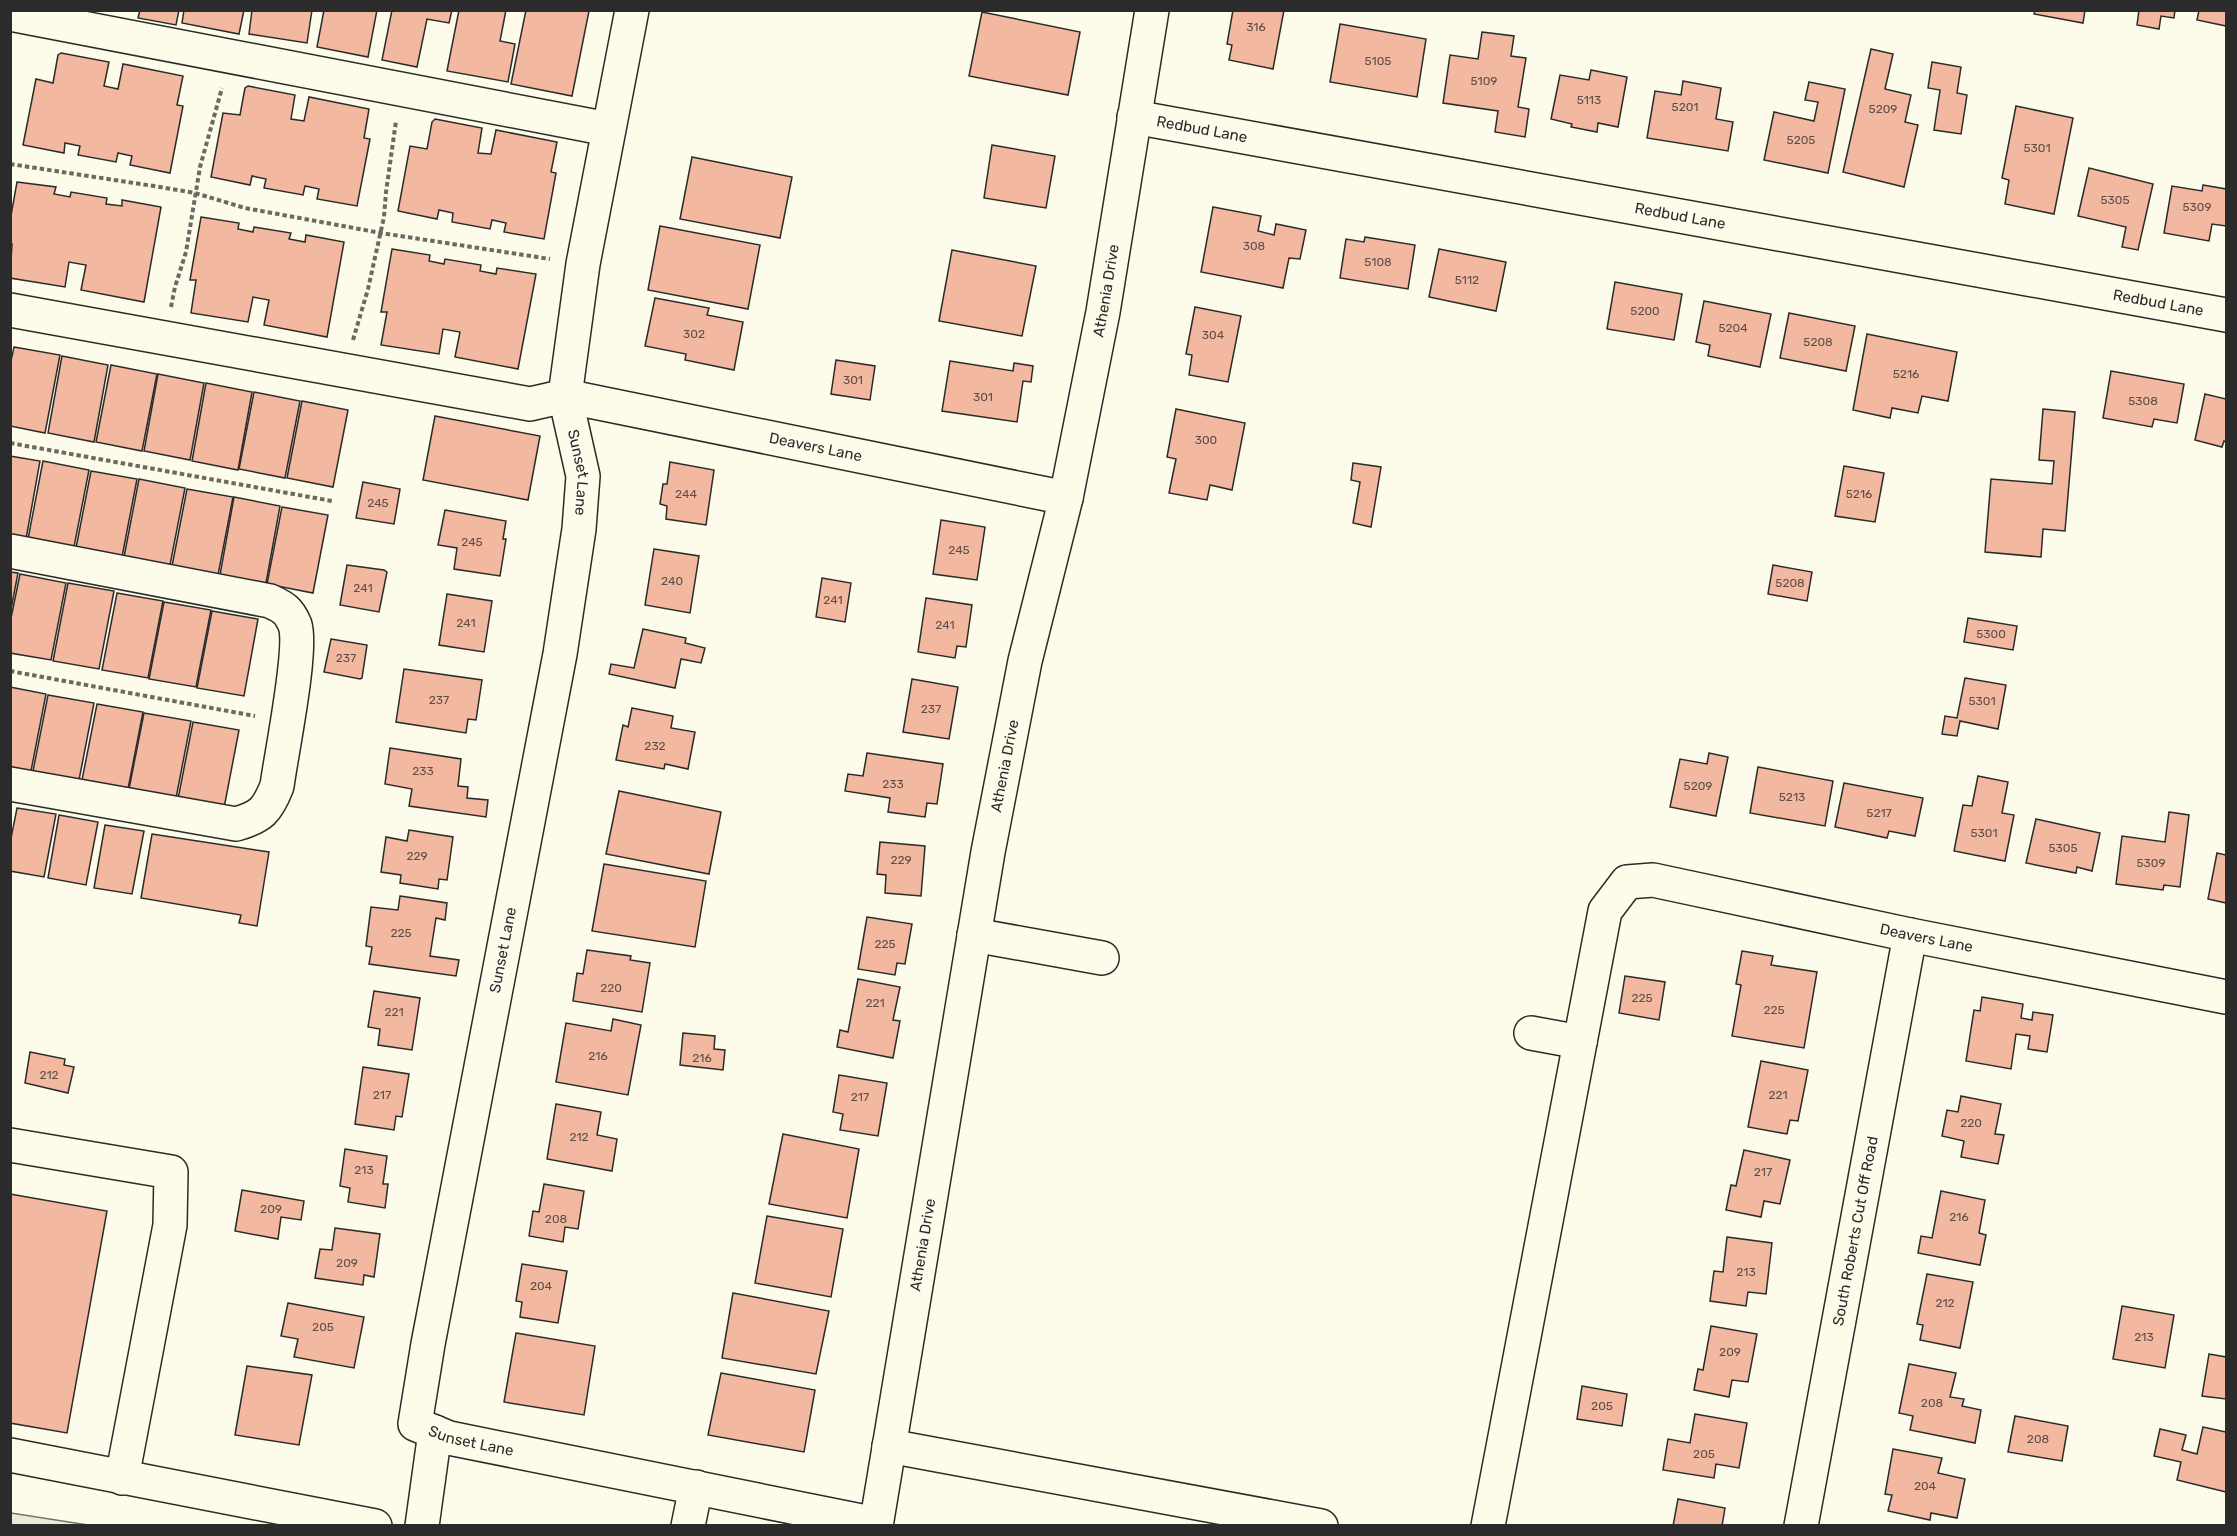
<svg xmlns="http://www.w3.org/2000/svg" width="2237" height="1536" viewBox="0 0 2237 1536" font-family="Rubik,sans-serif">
<rect width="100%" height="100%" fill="#fdfbea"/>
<path fill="#eceadb" stroke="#74746e" stroke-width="1.5" d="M10,1513H11L88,1525H11Z"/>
<g fill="#f2b8a0" stroke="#2b2b2b" stroke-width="1.5">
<path d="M140,10H179L176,25L138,18Z"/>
<path d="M184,10H244L239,34L182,23Z"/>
<path d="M252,10H312L307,43L249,34Z"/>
<path d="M324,10H377L368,57L317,47Z"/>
<path d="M392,10H452L449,23L427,19L417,67L382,60Z"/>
<path d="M459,10H506L500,41L515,44L508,82L447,71Z"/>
<path d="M526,10L589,11L572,96L511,84Z"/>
<path d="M1233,10H1284L1273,69L1229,60L1232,45L1227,44Z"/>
<path d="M2035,10H2085L2083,23L2034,14Z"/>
<path d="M2139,10H2175L2174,18L2161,16L2159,29L2137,25Z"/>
<path d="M2199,10H2226V26L2197,20Z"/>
<path d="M982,12L1080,32L1068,95L969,76Z"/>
<path d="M1340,24L1426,39L1417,97L1330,82Z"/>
<path d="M1482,32L1514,36L1511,56L1526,58L1518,107L1529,109L1525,137L1495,132L1498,111L1443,103L1450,55L1478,59Z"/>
<path d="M1871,49L1893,54L1885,89L1911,95L1905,122L1918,125L1904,187L1843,172Z"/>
<path d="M61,53L109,62L104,86L118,89L123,64L183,76L177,105L183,106L170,173L130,165L132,156L118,153L116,162L78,155L80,146L65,143L64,153L23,145L36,79L53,83L58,55Z"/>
<path d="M1932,62L1961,67L1957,93L1967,95L1961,134L1934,130L1940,90L1928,88Z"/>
<path d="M1591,70L1627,77L1618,127L1598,123L1597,132L1571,127L1572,124L1551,119L1560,75L1589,80Z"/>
<path d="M1683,81L1721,88L1716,119L1733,122L1728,151L1647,138L1655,91L1681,95Z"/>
<path d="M1809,82L1845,89L1828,173L1764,160L1774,112L1814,121L1818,102L1805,100Z"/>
<path d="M248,86L295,95L291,119L304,121L309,97L369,109L364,138L370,139L357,206L317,199L319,189L305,186L303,195L264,188L266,179L252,176L250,185L211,177L223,113L240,115L245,88Z"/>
<path d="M2016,106L2073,118L2054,214L2005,204L2009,180L2002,178Z"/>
<path d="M435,119L482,128L478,153L491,154L496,130L557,142L551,172L556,173L544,239L504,232L506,223L492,220L490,229L452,222L453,213L439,210L437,219L398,211L410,146L427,149L432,122Z"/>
<path d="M992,145L1055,156L1046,208L984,198Z"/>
<path d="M692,157L792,177L780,238L680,219Z"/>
<path d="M2089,168L2153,184L2138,250L2122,247L2126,227L2078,216Z"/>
<path d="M17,182L56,187L54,194L70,197L71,192L107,198L106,204L122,206V200L161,207L144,302L81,290L86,265L69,262L65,287L10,278L12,244H10V221Z"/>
<path d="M2203,185L2226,189V226L2212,224L2209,241L2164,233L2172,186L2202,191Z"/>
<path d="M1213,207L1261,216L1258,231L1274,235L1276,224L1306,230L1300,259L1289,258L1283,288L1201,272Z"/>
<path d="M201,217L239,223L238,229L253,232L254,227L291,233L289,239L305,242L306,235L344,242L327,337L264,325L269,300L253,297L248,322L191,313L196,280H190Z"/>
<path d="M660,226L760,245L748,309L648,290Z"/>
<path d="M1365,237L1415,245L1408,289L1340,278L1346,239L1364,242Z"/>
<path d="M392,249L430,255L429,261L444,264L445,259L481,265L480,271L496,274L497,268L536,274L518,369L455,357L460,332L443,329L439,354L381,345L387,312H381Z"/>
<path d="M1439,249L1506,262L1496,311L1429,297Z"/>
<path d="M952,250L1036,266L1022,336L939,321Z"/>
<path d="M1615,282L1682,294L1674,340L1607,329Z"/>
<path d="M655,298L709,308L707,315L743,322L734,370L685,360L686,354L645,346Z"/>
<path d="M1704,301L1771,314L1760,367L1708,356L1710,345L1696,342Z"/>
<path d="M1195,307L1241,316L1228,382L1189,375L1192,355L1186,354Z"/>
<path d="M1789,313L1855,326L1846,371L1780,358Z"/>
<path d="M1867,334L1957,352L1948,401L1922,396L1918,413L1892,408L1890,418L1853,410Z"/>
<path d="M14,347L60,355L45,433L10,426V365Z"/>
<path d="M62,356L108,365L94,442L48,433Z"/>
<path d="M836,360L875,366L870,400L831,394Z"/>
<path d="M950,361L1013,371L1014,363L1033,366L1031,382L1023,381L1017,422L942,411Z"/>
<path d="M111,365L157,374L142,451L96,442Z"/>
<path d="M2111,371L2184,384L2177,423L2154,419L2152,427L2103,418Z"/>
<path d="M158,374L204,383L190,460L144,451Z"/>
<path d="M206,383L252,392L238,470L192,461Z"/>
<path d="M254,392L300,401L285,478L239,469Z"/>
<path d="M2205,394L2226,399V442L2224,441L2222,447L2195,440Z"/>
<path d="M302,401L348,410L333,487L287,478Z"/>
<path d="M1176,409L1245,423L1232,490L1210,485L1207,500L1169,493L1176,459L1167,457Z"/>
<path d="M2043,409L2075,412L2065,531L2043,529L2041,557L1985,552L1991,479L2052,484L2054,461L2039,460Z"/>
<path d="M435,416L540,436L528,500L423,480Z"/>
<path d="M10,456L40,461L26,539L10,536Z"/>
<path d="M43,461L89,470L74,547L28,539Z"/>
<path d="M670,462L714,470L706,525L666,519L667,506L660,504L663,484H667Z"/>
<path d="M1353,463L1381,467L1371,527L1353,523L1360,482L1351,480Z"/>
<path d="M1844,466L1884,473L1875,522L1835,516Z"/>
<path d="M91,471L137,479L122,557L76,548Z"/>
<path d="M139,479L185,488L170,565L124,557Z"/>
<path d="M363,482L400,489L394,524L356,518Z"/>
<path d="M187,489L233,497L218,575L172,566Z"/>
<path d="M234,497L280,506L266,583L220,575Z"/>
<path d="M282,507L328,515L313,593L267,584Z"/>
<path d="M445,510L506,521L503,539H506L500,576L454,569L457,548L438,545Z"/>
<path d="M941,520L985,527L977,580L933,574Z"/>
<path d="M654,549L699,556L690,613L645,605Z"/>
<path d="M347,565L384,570L387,572L379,612L340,605Z"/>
<path d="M1773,565L1812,572L1807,601L1768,594Z"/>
<path d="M10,572L18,573L10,615Z"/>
<path d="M20,574L66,583L51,660L10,653V623Z"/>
<path d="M822,578L851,583L845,622L816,617Z"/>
<path d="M68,583L114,591L99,669L53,661Z"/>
<path d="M117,593L163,601L148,678L102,670Z"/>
<path d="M447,594L492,601L484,652L439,645Z"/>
<path d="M926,598L972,605L966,647L957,646L955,658L918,652Z"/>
<path d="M164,602L211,610L196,687L149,679Z"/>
<path d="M212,611L258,619L244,696L197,688Z"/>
<path d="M1968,618L2017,626L2013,650L1964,642Z"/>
<path d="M643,629L686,638L685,643L705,648L701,663L681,659L675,688L609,674L611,664L634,668Z"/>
<path d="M331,639L367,645L362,678L360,679L324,672Z"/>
<path d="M404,669L482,680L476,720L468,719L466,733L396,722Z"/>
<path d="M1965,678L2006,685L1998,729L1960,721L1957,736L1942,734L1945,716L1957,718Z"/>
<path d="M912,679L958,687L949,739L903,732Z"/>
<path d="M10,687L46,694L31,771L10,767Z"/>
<path d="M48,695L94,703L79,780L33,771Z"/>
<path d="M97,704L143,712L128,789L82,780Z"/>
<path d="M632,708L673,716L671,728L695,732L688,769L665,764L664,769L616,760L623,725L628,727Z"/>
<path d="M144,713L191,721L176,798L129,789Z"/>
<path d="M193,722L239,730L224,808L178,799Z"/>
<path d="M390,748L461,759L458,786L468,787L467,798L488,800L486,817L409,806L412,789L385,784Z"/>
<path d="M867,753L943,764L937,804L927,803L925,817L888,812L890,798L845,791L848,774L863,776Z"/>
<path d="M1709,753L1728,757L1716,816L1670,807L1680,759L1707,764Z"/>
<path d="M1758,767L1833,781L1825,826L1750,813Z"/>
<path d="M1978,776L2008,782L2002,813L2014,815L2005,861L1954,851L1963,805L1972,806Z"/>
<path d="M1844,783L1923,798L1915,836L1889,831L1887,838L1835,827Z"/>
<path d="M619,791L721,812L709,874L606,854Z"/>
<path d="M17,808L56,814L44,877L10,871V843Z"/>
<path d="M2169,812L2189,815L2180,887L2164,885L2163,890L2116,884L2122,836L2165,842Z"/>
<path d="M59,815L98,822L86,885L48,878Z"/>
<path d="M2036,819L2100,833L2092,871L2077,867L2076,873L2026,863Z"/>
<path d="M105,825L144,831L132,894L94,888Z"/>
<path d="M409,830L453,837L447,880L439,879L438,889L400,883L401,875L381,872L386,837L407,841Z"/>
<path d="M152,834L269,852L257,926L239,923L241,915L141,898Z"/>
<path d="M880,842L925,846L921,896L885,893L886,875L877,874Z"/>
<path d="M2217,853L2226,855V903L2208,899Z"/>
<path d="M604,864L706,881L695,947L592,931Z"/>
<path d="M400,896L447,903L445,920L436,918L430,956L459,960L456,976L369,964L372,947L366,946L371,907L398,910Z"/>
<path d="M867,917L912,924L905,964L897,963L895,975L858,969Z"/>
<path d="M587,950L631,956L630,960L650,963L642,1012L573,1001L577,973L583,974Z"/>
<path d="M1742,951L1773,956L1771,965L1817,972L1804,1048L1732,1036L1741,985L1736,984Z"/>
<path d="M1625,976L1665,982L1659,1020L1619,1013Z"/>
<path d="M858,979L900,987L893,1020L900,1021L893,1058L837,1047L840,1030L848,1032Z"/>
<path d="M374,991L420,998L412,1050L378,1045L380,1029L368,1027Z"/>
<path d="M1982,997L2023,1004L2021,1018L2032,1020L2033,1012L2053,1015L2047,1052L2028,1049L2030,1036L2016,1034L2011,1069L1966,1061L1974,1010L1980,1011Z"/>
<path d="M613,1019L641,1025L628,1095L556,1082L566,1023L611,1031Z"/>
<path d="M683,1033L715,1036L714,1049L725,1050L723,1070L680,1065Z"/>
<path d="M30,1052L65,1059L64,1065L74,1067L68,1093L25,1083Z"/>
<path d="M1761,1061L1808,1070L1798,1121L1790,1120L1787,1134L1748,1127Z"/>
<path d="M363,1067L409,1074L402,1117L396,1116L394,1130L355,1124Z"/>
<path d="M839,1075L887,1083L878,1136L840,1130L843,1114L833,1112Z"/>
<path d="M1961,1096L2001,1104L1995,1134L2004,1135L1998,1164L1961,1157L1964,1141L1942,1136L1947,1110L1958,1112Z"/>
<path d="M556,1104L601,1112L597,1135L617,1139L612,1171L547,1159Z"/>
<path d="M783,1134L859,1149L847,1218L769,1204Z"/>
<path d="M345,1149L387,1156L383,1184H388L385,1208L348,1202L350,1188L340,1186Z"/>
<path d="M1744,1150L1790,1160L1780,1204L1764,1201L1761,1217L1726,1210L1731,1185L1736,1186Z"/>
<path d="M544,1184L584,1191L578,1229L565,1227L563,1242L529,1236L533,1211L539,1212Z"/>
<path d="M242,1190L304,1201L301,1220L281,1217L278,1239L235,1231Z"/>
<path d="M1941,1191L1985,1200L1979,1233L1986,1235L1980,1265L1918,1253L1921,1236L1932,1238Z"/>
<path d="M10,1194L107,1211L67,1433L10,1423Z"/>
<path d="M767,1216L843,1229L831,1297L755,1283Z"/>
<path d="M335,1228L380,1234L374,1277L364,1275L363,1285L315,1278L320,1249L332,1250Z"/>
<path d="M1727,1237L1772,1243L1766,1294L1748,1292L1746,1306L1710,1301L1714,1271L1723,1272Z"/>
<path d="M522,1264L567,1271L558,1323L520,1317L522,1302L516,1301Z"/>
<path d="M1927,1274L1973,1282L1960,1348L1920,1340L1923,1325L1917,1324Z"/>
<path d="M733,1293L829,1311L816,1374L722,1358Z"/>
<path d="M288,1303L364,1317L354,1368L294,1357L298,1339L281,1336Z"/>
<path d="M2122,1306L2174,1315L2165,1368L2113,1359Z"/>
<path d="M1711,1326L1757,1334L1748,1382L1732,1380L1729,1397L1694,1390L1698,1369L1703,1370Z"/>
<path d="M516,1333L595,1346L584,1415L504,1402Z"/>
<path d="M2209,1354L2226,1357V1399L2202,1396Z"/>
<path d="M1909,1364L1956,1373L1950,1397L1964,1399L1962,1406L1981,1410L1975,1443L1910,1430L1913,1416L1899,1413Z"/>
<path d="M247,1366L312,1375L299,1445L235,1435Z"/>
<path d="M721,1373L815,1390L804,1452L708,1435Z"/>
<path d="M1582,1386L1627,1394L1622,1426L1577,1419Z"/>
<path d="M1695,1414L1747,1423L1739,1468L1716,1464L1714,1478L1663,1470L1668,1439L1690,1443Z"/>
<path d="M2015,1416L2068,1426L2062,1461L2008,1452Z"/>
<path d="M2203,1427L2226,1432V1492L2177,1480L2181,1462L2154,1456L2160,1429L2186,1435L2182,1450L2197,1454Z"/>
<path d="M1893,1449L1942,1458L1938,1473L1965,1479L1957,1518L1931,1513L1930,1520L1888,1511L1892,1495L1885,1494Z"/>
<path d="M1678,1499L1725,1508L1722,1526H1673Z"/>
</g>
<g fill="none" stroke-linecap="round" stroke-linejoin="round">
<g stroke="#2b2b2b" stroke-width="36">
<g id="minor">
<path id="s1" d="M632,10L583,264L565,396L583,476L579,529L560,654L428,1344L415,1424L449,1438L876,1524"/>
<path d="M10,14L608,129"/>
<path id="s2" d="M1134,117L2226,315"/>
<path id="s3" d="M10,310L530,404L565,396L1066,498"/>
<path d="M10,551L270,601C283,607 289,610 295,625C303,649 281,755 277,786C267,811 261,817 236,824L10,784"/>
<path d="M974,935L1102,958"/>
<path d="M1531,1033L1580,1042"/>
<path d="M10,1145L171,1172L170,1225L122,1478"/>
<path d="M889,1446L1321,1526"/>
<path d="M10,1455L375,1526"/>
<path d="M422,1526L435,1432"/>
<path d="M688,1526L696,1487"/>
<path id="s4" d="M876,1526L988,852L1025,661L1066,498L1103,312L1152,10"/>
<path id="s5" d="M1488,1526L1605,911L1627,882L1653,880L1910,935L2226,997"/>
<path id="s6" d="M1801,1526L1910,935"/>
</g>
</g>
<g stroke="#6a6964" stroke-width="4" stroke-dasharray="4.5 3" stroke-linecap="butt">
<path d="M10,164L160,187L195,193L245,208L381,233L550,259"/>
<path d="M171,307L175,287L186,252L200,167L222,88"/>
<path d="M353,340L368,289L384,217L386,192L396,121"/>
<path d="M10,443L332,501"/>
<path d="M10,671L255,716"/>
</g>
<use href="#minor" stroke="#fdfbea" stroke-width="33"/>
</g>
<g text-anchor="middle" stroke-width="4.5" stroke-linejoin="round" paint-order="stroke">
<g font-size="12" fill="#5d4e48">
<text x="1256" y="31">316</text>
<text x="1378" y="65">5105</text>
<text x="1484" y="85">5109</text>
<text x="1589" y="104">5113</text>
<text x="1685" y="111">5201</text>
<text x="1883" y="113">5209</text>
<text x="1801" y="144">5205</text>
<text x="2037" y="152">5301</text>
<text x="2115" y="204">5305</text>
<text x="2197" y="211">5309</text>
<text x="1254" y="250">308</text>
<text x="1378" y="266">5108</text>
<text x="1467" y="284">5112</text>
<text x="1645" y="315">5200</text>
<text x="1733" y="332">5204</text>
<text x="694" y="338">302</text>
<text x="1213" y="339">304</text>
<text x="1818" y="346">5208</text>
<text x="1906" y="378">5216</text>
<text x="853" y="384">301</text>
<text x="983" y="401">301</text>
<text x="2143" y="405">5308</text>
<text x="1206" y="444">300</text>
<text x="686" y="498">244</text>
<text x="1859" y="498">5216</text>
<text x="378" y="507">245</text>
<text x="472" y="546">245</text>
<text x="959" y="554">245</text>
<text x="672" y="585">240</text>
<text x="1790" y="587">5208</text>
<text x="363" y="592">241</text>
<text x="833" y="604">241</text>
<text x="466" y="627">241</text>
<text x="945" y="629">241</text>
<text x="1991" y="638">5300</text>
<text x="346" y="662">237</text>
<text x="439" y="704">237</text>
<text x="1982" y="705">5301</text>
<text x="931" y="713">237</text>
<text x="655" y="750">232</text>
<text x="423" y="775">233</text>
<text x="893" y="788">233</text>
<text x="1698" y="790">5209</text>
<text x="1792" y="801">5213</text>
<text x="1879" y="817">5217</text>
<text x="1984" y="837">5301</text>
<text x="2063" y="852">5305</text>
<text x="417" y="860">229</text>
<text x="901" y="864">229</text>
<text x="2151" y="867">5309</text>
<text x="401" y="937">225</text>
<text x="885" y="948">225</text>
<text x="611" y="992">220</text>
<text x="1642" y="1002">225</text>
<text x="875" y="1007">221</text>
<text x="1774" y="1014">225</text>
<text x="394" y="1016">221</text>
<text x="598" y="1060">216</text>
<text x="702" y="1062">216</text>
<text x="49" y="1079">212</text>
<text x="382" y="1099">217</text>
<text x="1778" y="1099">221</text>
<text x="860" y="1101">217</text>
<text x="1971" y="1127">220</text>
<text x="579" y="1141">212</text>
<text x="364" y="1174">213</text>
<text x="1763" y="1176">217</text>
<text x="271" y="1213">209</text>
<text x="1959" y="1221">216</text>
<text x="556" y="1223">208</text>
<text x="347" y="1267">209</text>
<text x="1746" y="1276">213</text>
<text x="541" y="1290">204</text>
<text x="1945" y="1307">212</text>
<text x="323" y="1331">205</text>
<text x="2144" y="1341">213</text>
<text x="1730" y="1356">209</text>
<text x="1932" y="1407">208</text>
<text x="1602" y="1410">205</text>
<text x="2038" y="1443">208</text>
<text x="1704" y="1458">205</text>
<text x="1925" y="1490">204</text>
</g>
<g font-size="15" fill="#2b2b2b" stroke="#fdfbea">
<text dy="5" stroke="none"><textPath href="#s2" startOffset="69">Redbud Lane</textPath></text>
<text dy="5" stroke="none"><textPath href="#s2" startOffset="555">Redbud Lane</textPath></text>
<text dy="5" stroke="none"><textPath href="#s4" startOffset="1257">Athenia Drive</textPath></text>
<text dy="5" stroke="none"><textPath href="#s2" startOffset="1041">Redbud Lane</textPath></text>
<text dy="5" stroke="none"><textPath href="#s3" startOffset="820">Deavers Lane</textPath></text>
<text dy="5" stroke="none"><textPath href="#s1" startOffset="470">Sunset Lane</textPath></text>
<text dy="5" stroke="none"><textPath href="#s4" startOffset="771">Athenia Drive</textPath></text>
<text dy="5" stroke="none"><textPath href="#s5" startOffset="968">Deavers Lane</textPath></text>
<text transform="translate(503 950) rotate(-79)" y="5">Sunset Lane</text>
<text dy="5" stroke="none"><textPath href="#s6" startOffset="300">South Roberts Cut Off Road</textPath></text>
<text dy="5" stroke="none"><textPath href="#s4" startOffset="285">Athenia Drive</textPath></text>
<text dy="5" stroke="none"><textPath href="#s1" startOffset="1496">Sunset Lane</textPath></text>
</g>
</g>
<rect width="2237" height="1536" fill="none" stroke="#2b2b2b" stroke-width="24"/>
</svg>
